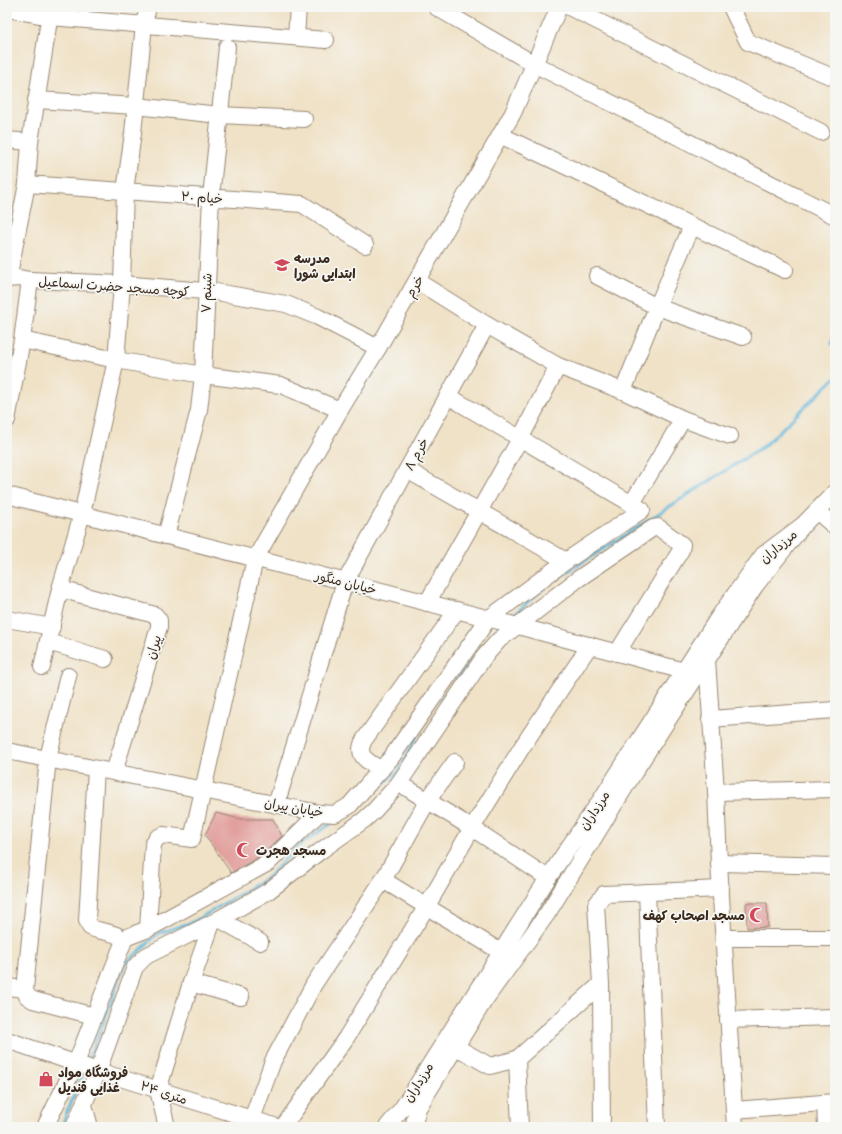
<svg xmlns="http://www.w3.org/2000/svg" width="842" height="1134" viewBox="0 0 842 1134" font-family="'Gochi Hand','Playpen Sans Arabic',sans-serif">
<rect width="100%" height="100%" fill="#f6f6f2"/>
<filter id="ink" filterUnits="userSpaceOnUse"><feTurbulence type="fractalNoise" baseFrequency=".025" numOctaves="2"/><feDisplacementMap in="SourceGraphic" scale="8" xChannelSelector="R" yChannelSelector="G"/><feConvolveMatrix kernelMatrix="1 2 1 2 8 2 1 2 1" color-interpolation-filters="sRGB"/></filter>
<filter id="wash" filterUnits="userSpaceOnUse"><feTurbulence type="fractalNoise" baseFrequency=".012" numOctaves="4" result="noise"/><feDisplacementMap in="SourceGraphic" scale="16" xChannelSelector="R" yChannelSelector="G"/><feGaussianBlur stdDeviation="0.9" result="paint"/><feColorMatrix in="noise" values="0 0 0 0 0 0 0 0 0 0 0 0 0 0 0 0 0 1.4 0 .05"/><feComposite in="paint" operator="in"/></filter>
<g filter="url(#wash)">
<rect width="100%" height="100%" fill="#f0e2c7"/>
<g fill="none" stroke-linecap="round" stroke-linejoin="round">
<g stroke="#5db6db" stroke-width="3">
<path d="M835,334L832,344L835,349"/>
<path d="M510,618L547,585L764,446L835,378"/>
<path d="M487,642L500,627"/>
<path d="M441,700L473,659"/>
<path d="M371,793L399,771L420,729"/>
<path d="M87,1062L104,1021L124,965L159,933L193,922L267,878L298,846L336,820"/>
<path d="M61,1127L84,1071"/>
</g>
</g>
<g id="blocks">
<g fill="#e19c9a">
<path d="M216,813L240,819H273L282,836L262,855L231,873L205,835Z"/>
<path d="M746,903H767L768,927L747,928Z"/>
</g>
</g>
</g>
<g filter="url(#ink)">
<use href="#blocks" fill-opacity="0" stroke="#968672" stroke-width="1"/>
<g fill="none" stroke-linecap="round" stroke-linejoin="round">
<g stroke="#968672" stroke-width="18">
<g id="minor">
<path d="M436,7L534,64L833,215"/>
<path d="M569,7L821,132"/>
<path d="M731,7L748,42L835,78"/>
<path d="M7,9L50,17L326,40"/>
<path d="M296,37L298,7"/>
<path d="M36,100L136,106L219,115L304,119"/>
<path d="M500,135L785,270"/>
<path d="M7,140L30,142"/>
<path d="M27,184L302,204L365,245"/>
<path d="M597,276L657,307L743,337"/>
<path d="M7,279L19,278L30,280L122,284L216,292L286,304L318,317L378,348"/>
<path d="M8,279L27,184L30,142L51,7"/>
<path d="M417,281L487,325L558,366"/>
<path d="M22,340L116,360L203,375L281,385L340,410"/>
<path d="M623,391L657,307L692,226"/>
<path d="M7,420L22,340L30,280"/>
<path d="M407,470L566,561L642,510L448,396"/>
<path d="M7,495L518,626L684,671"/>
<path d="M632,503L683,419"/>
<path d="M817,511L835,527"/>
<path d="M803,525L835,492"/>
<path d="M166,536L199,410L203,375L211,197L227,47"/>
<path d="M60,589L155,615L159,620V627L114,772"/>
<path d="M427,603L520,439L558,366L623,391L683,419L730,436"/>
<path d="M7,619L52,627"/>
<path d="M48,642L105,659"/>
<path d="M707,660L716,792L719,863L735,1127"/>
<path d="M42,667L60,589L82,514L116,360L122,284L125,191L133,133L144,24L148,7"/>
<path d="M68,676L48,758L25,989L27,996L33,1000L94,1016"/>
<path d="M710,719L835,710"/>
<path d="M7,751L319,813L335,814L349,806L391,758L488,619L566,561"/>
<path d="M381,770C368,761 355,757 364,740L457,610"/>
<path d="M399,783L472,828L548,878"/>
<path d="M716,792L835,789"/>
<path d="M276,805L345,582L487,325"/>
<path d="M719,863L835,866"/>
<path d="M383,880L501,952"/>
<path d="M647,892L657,1127"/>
<path d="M219,919L260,942"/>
<path d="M148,929L153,844L157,838L163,835L192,839L255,559L340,410L378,348L513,113L559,7"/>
<path d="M724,938H835"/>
<path d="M122,939L148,929L268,863L319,813"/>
<path d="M191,983L241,997"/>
<path d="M7,987L25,989"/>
<path d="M728,1020L835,1017"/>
<path d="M7,1040L98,1071L277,1127"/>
<path d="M456,1047L490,1066L517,1059L601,984"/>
<path d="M517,1059L520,1127"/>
<path d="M825,1103L826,1127"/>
<path d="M84,1105L90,1127"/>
<path d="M734,1110L835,1102"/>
<path d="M45,1127L76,1063L123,943C122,931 99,933 90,927L87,920L96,769"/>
<path d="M74,1127L98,1071L135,967L146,956L212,923"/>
<path d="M167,1127L158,1090L191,983L212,923L267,892L319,852L364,820L374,811L399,783L484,657L499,640L578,579L653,528L658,527L682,545L681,550L617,653"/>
<path d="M249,1127L273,1061L314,984L383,880L428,800L455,762"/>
<path d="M283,1127L346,1038L427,906L472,828L522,747L590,645"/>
<path d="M387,1127L403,1107L548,878L600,801L718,618L763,555L803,525L755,586L638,766L547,914L484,1001L418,1108L413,1127"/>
<path d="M602,1127L601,984L596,905L604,894L721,889"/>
</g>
</g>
<use href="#minor" stroke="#fff" stroke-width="16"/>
</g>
</g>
<defs>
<g id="school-bare" transform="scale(1.2)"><path d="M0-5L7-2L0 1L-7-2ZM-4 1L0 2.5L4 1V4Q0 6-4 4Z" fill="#d1495b" stroke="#f6f6f2" stroke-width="2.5" paint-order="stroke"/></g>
<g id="mosque-bare" transform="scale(1.2)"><path d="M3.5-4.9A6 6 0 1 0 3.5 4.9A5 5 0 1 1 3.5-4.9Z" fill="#d1495b" stroke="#f6f6f2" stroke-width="2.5" paint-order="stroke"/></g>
<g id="shop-bare" transform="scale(1.2)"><path d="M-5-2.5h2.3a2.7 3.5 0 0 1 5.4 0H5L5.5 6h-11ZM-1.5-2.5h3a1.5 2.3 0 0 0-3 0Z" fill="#d1495b" stroke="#f6f6f2" stroke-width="2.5" paint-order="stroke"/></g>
</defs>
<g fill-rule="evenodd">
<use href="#school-bare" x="282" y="265"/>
<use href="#mosque-bare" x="244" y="850"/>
<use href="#mosque-bare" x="757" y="915"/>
<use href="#shop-bare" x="46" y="1079"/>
</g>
<g text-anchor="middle" stroke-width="3.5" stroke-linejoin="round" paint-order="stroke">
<g font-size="13" fill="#3b2a1e" stroke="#f6f6f2">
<text transform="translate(202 197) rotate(4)" y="5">خیام ۲۰</text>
<text transform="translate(114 286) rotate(4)" y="5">کوچه مسجد حضرت اسماعیل</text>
<text transform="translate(414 286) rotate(-60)" y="5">خرم</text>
<text transform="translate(206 293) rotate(-88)" y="5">شبنم ۷</text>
<text transform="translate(416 454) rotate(-61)" y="5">خرم ۸</text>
<text transform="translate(778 546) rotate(-40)" y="5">مرزداران</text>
<text transform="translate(346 582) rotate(14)" y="5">خیابان منگور</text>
<text transform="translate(153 647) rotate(-73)" y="5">پیران</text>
<text transform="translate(294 807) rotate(10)" y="5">خیابان پیران</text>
<text transform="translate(594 810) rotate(-57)" y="5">مرزداران</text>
<text transform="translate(418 1082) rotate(-58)" y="5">مرزداران</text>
<text transform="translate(164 1092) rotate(18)" y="5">۲۴ متری</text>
</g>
<g font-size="13" font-weight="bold" fill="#3b2a1e" stroke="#f6f6f2" text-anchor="start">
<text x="294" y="263">مدرسه<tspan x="294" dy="15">ابتدایی شورا</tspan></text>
<text x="256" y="855">مسجد هجرت</text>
<text x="745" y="920" text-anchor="end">مسجد اصحاب کهف</text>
<text x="58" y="1077">فروشگاه مواد<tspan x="58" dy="15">غذایی قندیل</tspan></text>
</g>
</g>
<rect width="842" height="1134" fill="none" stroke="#f6f6f2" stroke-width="24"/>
</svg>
